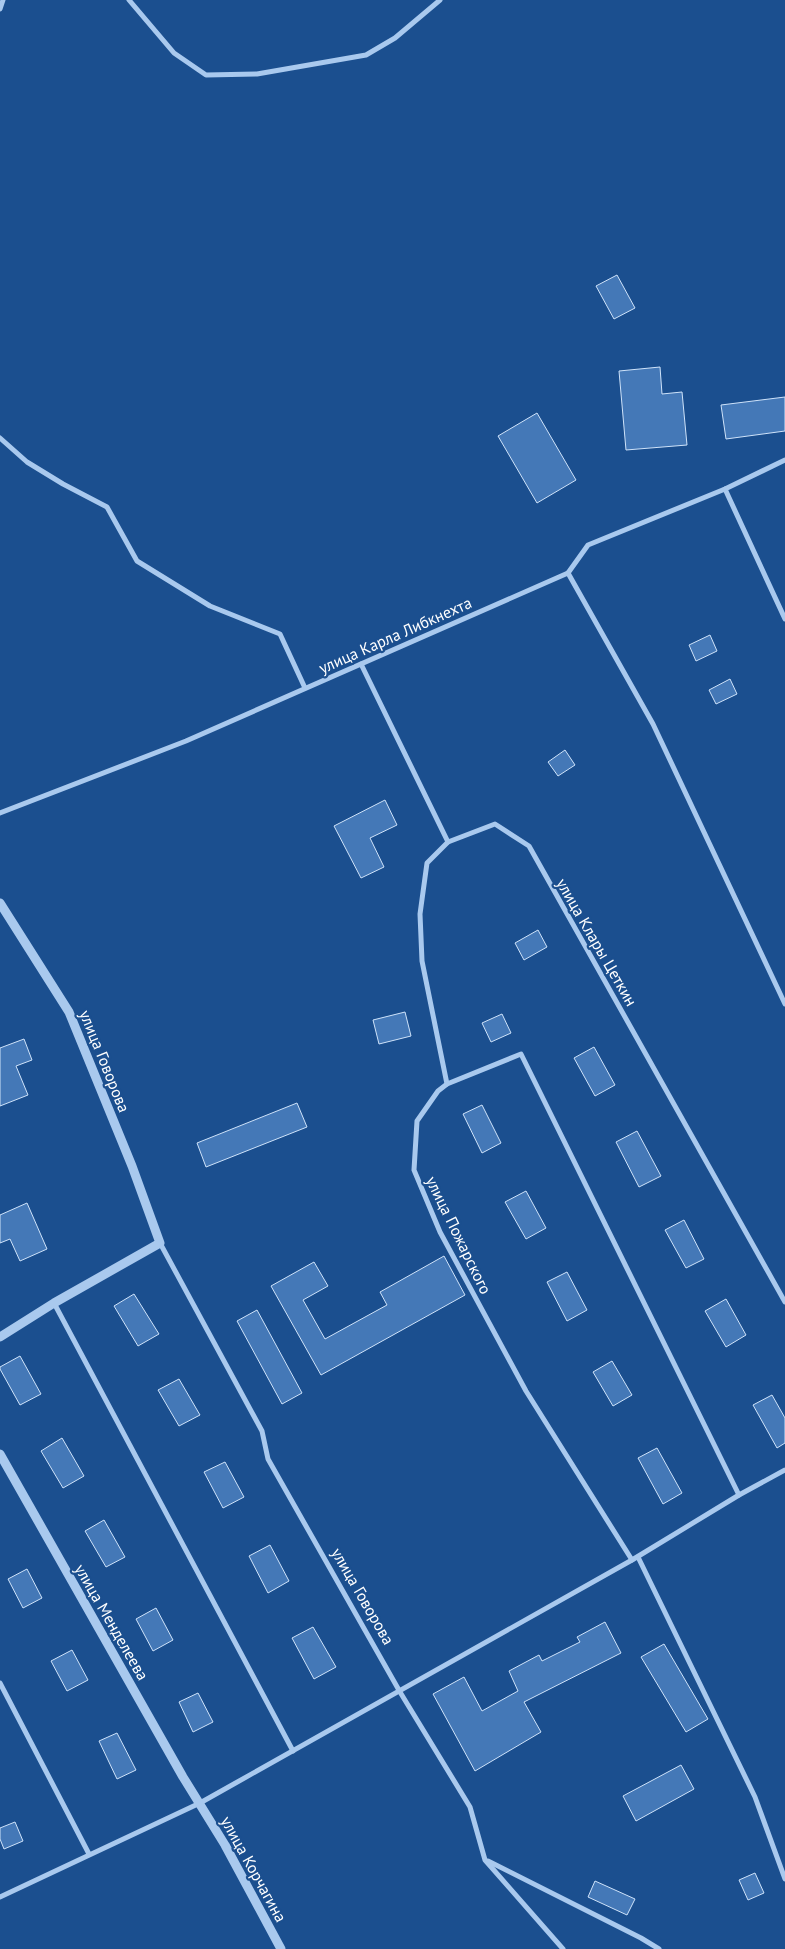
<svg xmlns="http://www.w3.org/2000/svg" width="785" height="1949" viewBox="0 0 785 1949" font-family="'PT Sans',sans-serif">
<rect width="100%" height="100%" fill="#1b4f8f"/>
<g fill="#4478b7" stroke="#cfe3fa">
<path d="M617,275L635,308L614,319L596,286Z"/>
<path d="M660,367L662,394L682,392L687,445L626,450L619,371Z"/>
<path d="M785,397V431L726,439L721,405Z"/>
<path d="M537,413L576,480L537,503L498,436Z"/>
<path d="M710,635L717,651L696,661L689,645Z"/>
<path d="M730,679L737,694L716,704L709,690Z"/>
<path d="M565,750L575,765L558,776L548,762Z"/>
<path d="M385,800L397,825L370,838L384,867L361,878L334,826Z"/>
<path d="M538,930L547,947L524,960L515,943Z"/>
<path d="M405,1012L411,1036L379,1044L373,1020Z"/>
<path d="M502,1014L511,1033L491,1042L482,1023Z"/>
<path d="M24,1039L32,1060L16,1066L28,1095L0,1106V1048Z"/>
<path d="M594,1047L615,1085L595,1096L574,1058Z"/>
<path d="M297,1103L307,1127L206,1167L197,1143Z"/>
<path d="M482,1105L501,1143L482,1153L463,1114Z"/>
<path d="M637,1131L661,1176L639,1187L616,1142Z"/>
<path d="M526,1191L546,1228L526,1239L505,1202Z"/>
<path d="M27,1203L47,1249L20,1261L10,1239L0,1243V1215Z"/>
<path d="M684,1220L704,1259L686,1268L665,1230Z"/>
<path d="M444,1256L465,1295L321,1375L271,1286L314,1262L328,1286L303,1300L325,1339L387,1305L380,1292Z"/>
<path d="M567,1272L587,1310L567,1321L547,1282Z"/>
<path d="M134,1294L159,1334L138,1346L114,1306Z"/>
<path d="M726,1299L746,1335L726,1347L705,1311Z"/>
<path d="M257,1310L302,1393L282,1404L237,1321Z"/>
<path d="M20,1356L41,1394L20,1405L0,1369V1367Z"/>
<path d="M612,1361L632,1395L613,1406L593,1372Z"/>
<path d="M179,1379L200,1415L179,1426L158,1390Z"/>
<path d="M772,1395L785,1418V1443L777,1448L753,1405Z"/>
<path d="M62,1438L84,1476L63,1488L41,1451Z"/>
<path d="M657,1448L682,1493L663,1504L638,1458Z"/>
<path d="M225,1462L244,1497L223,1508L204,1472Z"/>
<path d="M104,1520L125,1557L106,1567L85,1531Z"/>
<path d="M270,1545L289,1581L268,1593L249,1556Z"/>
<path d="M27,1569L42,1598L23,1608L8,1579Z"/>
<path d="M156,1608L173,1640L153,1651L136,1619Z"/>
<path d="M605,1622L621,1653L524,1702L541,1732L475,1771L433,1694L464,1677L482,1711L518,1691L509,1671L539,1655L542,1661L580,1642L577,1637Z"/>
<path d="M313,1627L336,1667L314,1679L292,1638Z"/>
<path d="M664,1644L708,1719L686,1732L641,1657Z"/>
<path d="M72,1650L88,1680L67,1691L51,1661Z"/>
<path d="M198,1693L213,1722L193,1732L179,1702Z"/>
<path d="M117,1733L136,1770L117,1779L99,1741Z"/>
<path d="M681,1765L694,1789L636,1821L623,1796Z"/>
<path d="M15,1822L23,1841L4,1849L0,1839V1828Z"/>
<path d="M755,1873L764,1893L748,1900L739,1880Z"/>
<path d="M595,1881L635,1899L627,1915L588,1897Z"/>
</g>
<g fill="none" stroke-linecap="round" stroke-linejoin="round">
<g stroke="#a9c9ee" stroke-width="5">
<path d="M129,0L174,53L206,75L257,74L366,55L395,38L440,0"/>
<path d="M0,9L3,0"/>
<path d="M0,438L27,462L63,484L107,507L137,561L210,606L280,634L305,688"/>
<path d="M725,489L785,619"/>
<path d="M568,573L653,724L785,1004"/>
<path d="M361,664L448,842L495,824L529,846L785,1302"/>
<path d="M0,813L186,741L568,573L588,545L725,489L785,460"/>
<path d="M448,842L427,863L420,914L422,961L447,1084L438,1091L417,1121L414,1170L440,1232L526,1391L632,1560"/>
<path d="M447,1084L521,1054L739,1495"/>
<path d="M160,1243L262,1431L268,1459L400,1692L470,1807L485,1860L563,1949"/>
<path d="M54,1303L293,1751"/>
<path d="M638,1557L755,1797L785,1879"/>
<path d="M0,1683L89,1854"/>
<path d="M488,1861L641,1938L659,1949"/>
<path d="M0,1897L200,1803L632,1560L739,1495L785,1470"/>
</g>
<g stroke="#a9c9ee" stroke-width="9">
<path d="M0,903L69,1012L132,1166L160,1243L54,1303L0,1337"/>
<path d="M0,1454L183,1777L225,1845L281,1949"/>
</g>
</g>
<g text-anchor="middle" stroke-width="4.5" stroke-linejoin="round" paint-order="stroke">
<g font-size="16" fill="#fff" stroke="#1b4f8f">
<text transform="translate(395 635) rotate(-24)" y="6">улица Карла Либкнехта</text>
<text transform="translate(597 942) rotate(60)" y="6">улица Клары Цеткин</text>
<text transform="translate(105 1061) rotate(68)" y="6">улица Говорова</text>
<text transform="translate(459 1235) rotate(64)" y="6">улица Пожарского</text>
<text transform="translate(363 1596) rotate(60)" y="6">улица Говорова</text>
<text transform="translate(112 1622) rotate(60)" y="6">улица Менделеева</text>
<text transform="translate(254 1869) rotate(61)" y="6">улица Корчагина</text>
</g>
</g>
</svg>
